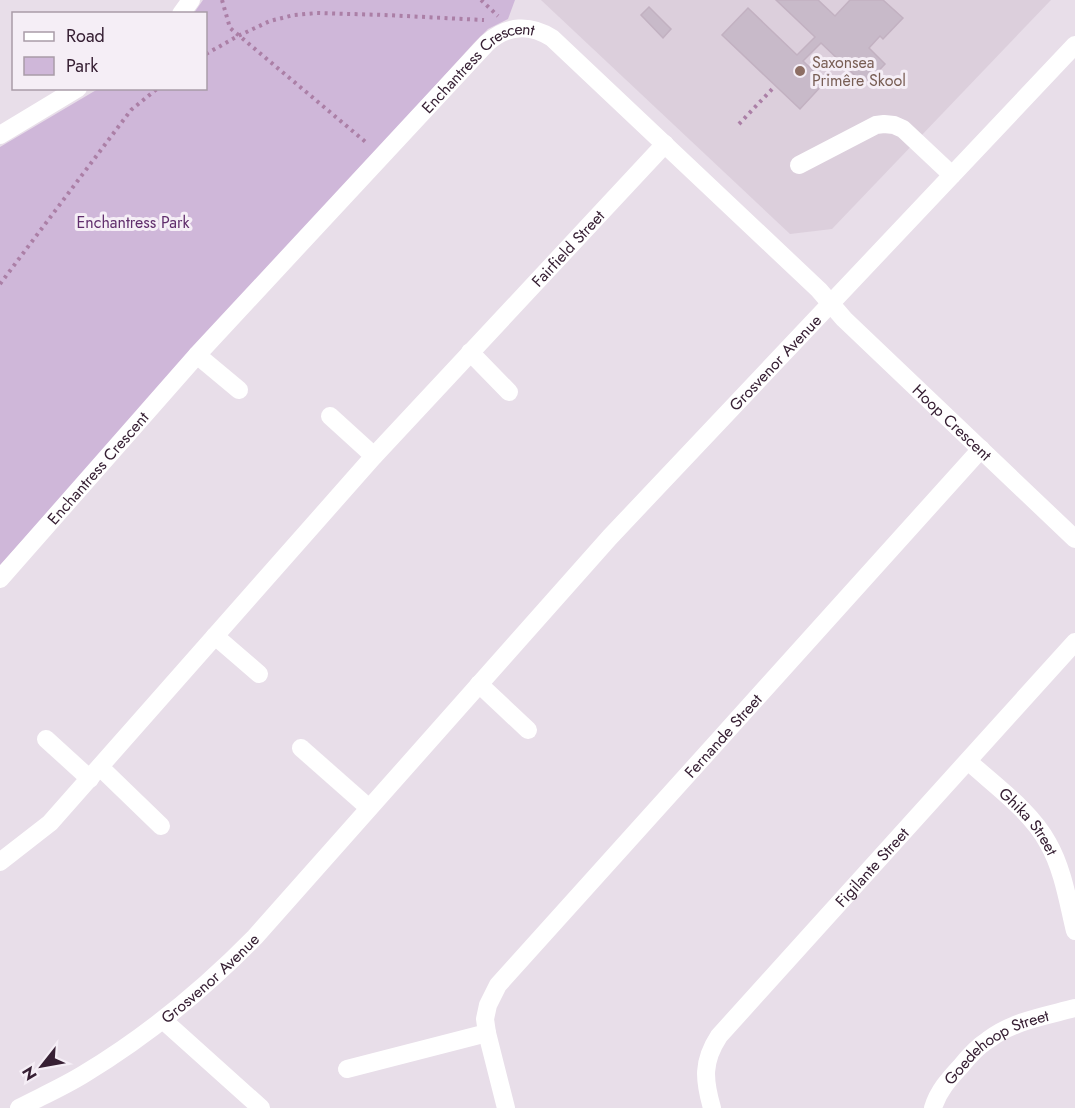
<svg xmlns="http://www.w3.org/2000/svg" width="1075" height="1108" viewBox="0 0 1075 1108" font-family="Jost,sans-serif">
<rect width="100%" height="100%" fill="#e8dee9"/>
<path fill="#dccfdc" d="M541,0H1051L832,229L790,234Z"/>
<path fill="#cfb7d9" d="M203,0H515L508,19L488,29L474,43L0,565V147L98,89L206,88V14L194,13Z"/>
<g fill="#c8bac9" stroke="#c2b1c1" stroke-width="1.5">
<path d="M776,0H818L835,16L850,0H883L903,18L883,39L880,36L869,48L885,64L865,85L821,43L803,61L825,82L800,109L722,35L748,8L797,55L815,37Z"/>
<path d="M649,7L671,29L663,38L641,15Z"/>
</g>
<g fill="none" stroke-linecap="round" stroke-linejoin="round">
<g stroke="#ab7fa6" stroke-width="4" stroke-dasharray="3 4.5" stroke-linecap="butt">
<path d="M222,0L230,28L368,144"/>
<path d="M481,0L498,16"/>
<path d="M206,54L238,36L270,21L294,15L317,13L385,15L484,20"/>
<path d="M739,124L775,86"/>
<path d="M0,284L131,110L158,88"/>
</g>
<g stroke="#fff" stroke-width="18">
<path d="M181,14L191,0"/>
<path d="M0,135L78,88"/>
<path d="M799,165L876,125L884,124L894,125L903,129L952,175"/>
<path d="M470,352L509,392"/>
<path d="M197,355L239,390"/>
<path d="M330,416L374,456"/>
<path id="s1" d="M0,579L197,355L487,43C507,25 530,24 552,38L819,290L844,319L1075,539"/>
<path d="M215,636L259,674"/>
<path d="M479,684L528,730"/>
<path d="M46,739L90,779"/>
<path d="M301,748L369,808"/>
<path id="s2" d="M968,761C994,785 1031,811 1048,843C1063,869 1068,902 1075,931"/>
<path d="M100,767L161,826"/>
<path id="s3" d="M0,862L50,823L374,456L665,144"/>
<path d="M163,1020L261,1108"/>
<path d="M347,1069L487,1033"/>
<path id="s4" d="M19,1108C40,1097 63,1087 84,1074C147,1036 203,990 255,937L610,537L1075,45"/>
<path id="s5" d="M506,1108L487,1033L485,1019L488,1005L498,985L981,449"/>
<path id="s6" d="M712,1108C704,1080 702,1062 719,1036L1075,642"/>
<path id="s7" d="M933,1108C938,1091 949,1079 961,1066C969,1056 977,1047 988,1040C1013,1021 1045,1016 1075,1008"/>
</g>
</g>
<circle fill="#8d6e63" stroke="#f5eef6" stroke-width="2" cx="800" cy="71" r="6"/>
<g text-anchor="middle" stroke-width="6" stroke-linejoin="round" paint-order="stroke">
<g font-size="16" fill="#785e54" stroke="#f5eef6" text-anchor="start">
<text x="812" y="68">Saxonsea<tspan x="812" dy="18">Primêre Skool</tspan></text>
</g>
<g font-size="16" fill="#372034" stroke="#f5eef6">
<text dy="6" stroke="none"><textPath href="#s1" startOffset="704">Enchantress Crescent</textPath></text>
<text dy="6" stroke="none"><textPath href="#s3" startOffset="837">Fairfield Street</textPath></text>
<text dy="6" stroke="none"><textPath href="#s4" startOffset="1068">Grosvenor Avenue</textPath></text>
<text dy="6" stroke="none"><textPath href="#s1" startOffset="1350">Hoop Crescent</textPath></text>
<text dy="6" stroke="none"><textPath href="#s1" startOffset="148">Enchantress Crescent</textPath></text>
<text dy="6" stroke="none"><textPath href="#s5" startOffset="464">Fernande Street</textPath></text>
<text dy="6" stroke="none"><textPath href="#s2" startOffset="86">Ghika Street</textPath></text>
<text dy="6" stroke="none"><textPath href="#s6" startOffset="303">Figilante Street</textPath></text>
<text dy="6" stroke="none"><textPath href="#s4" startOffset="232">Grosvenor Avenue</textPath></text>
<text dy="6" stroke="none"><textPath href="#s7" startOffset="92">Goedehoop Street</textPath></text>
</g>
<g font-size="16" fill="#602d6c" stroke="#f5eef6">
<text x="133" y="228">Enchantress Park</text>
</g>
</g>
<rect x="12" y="12" width="195" height="78" fill="#f5eef6" stroke="#a99ca8" stroke-width="1.5"/>
<rect x="24" y="32" width="30" height="9" fill="#ffffff" stroke="#a99ca8" stroke-width="1.5"/>
<text x="66" y="42" font-size="18" fill="#372034">Road</text>
<rect x="24" y="57" width="30" height="18" fill="#cfb7d9" stroke="#a99ca8" stroke-width="1.5"/>
<text x="66" y="72" font-size="18" fill="#372034">Park</text>
<g transform="translate(42 1066) rotate(239)" stroke="#f5eef6" stroke-width="4.5" paint-order="stroke">
<path d="M0-4.5L10 22L0 15L-10 22Z" fill="#372034"/>
<text y="-9" font-size="16" font-weight="bold" text-anchor="middle" fill="#372034">N</text>
</g>
</svg>
